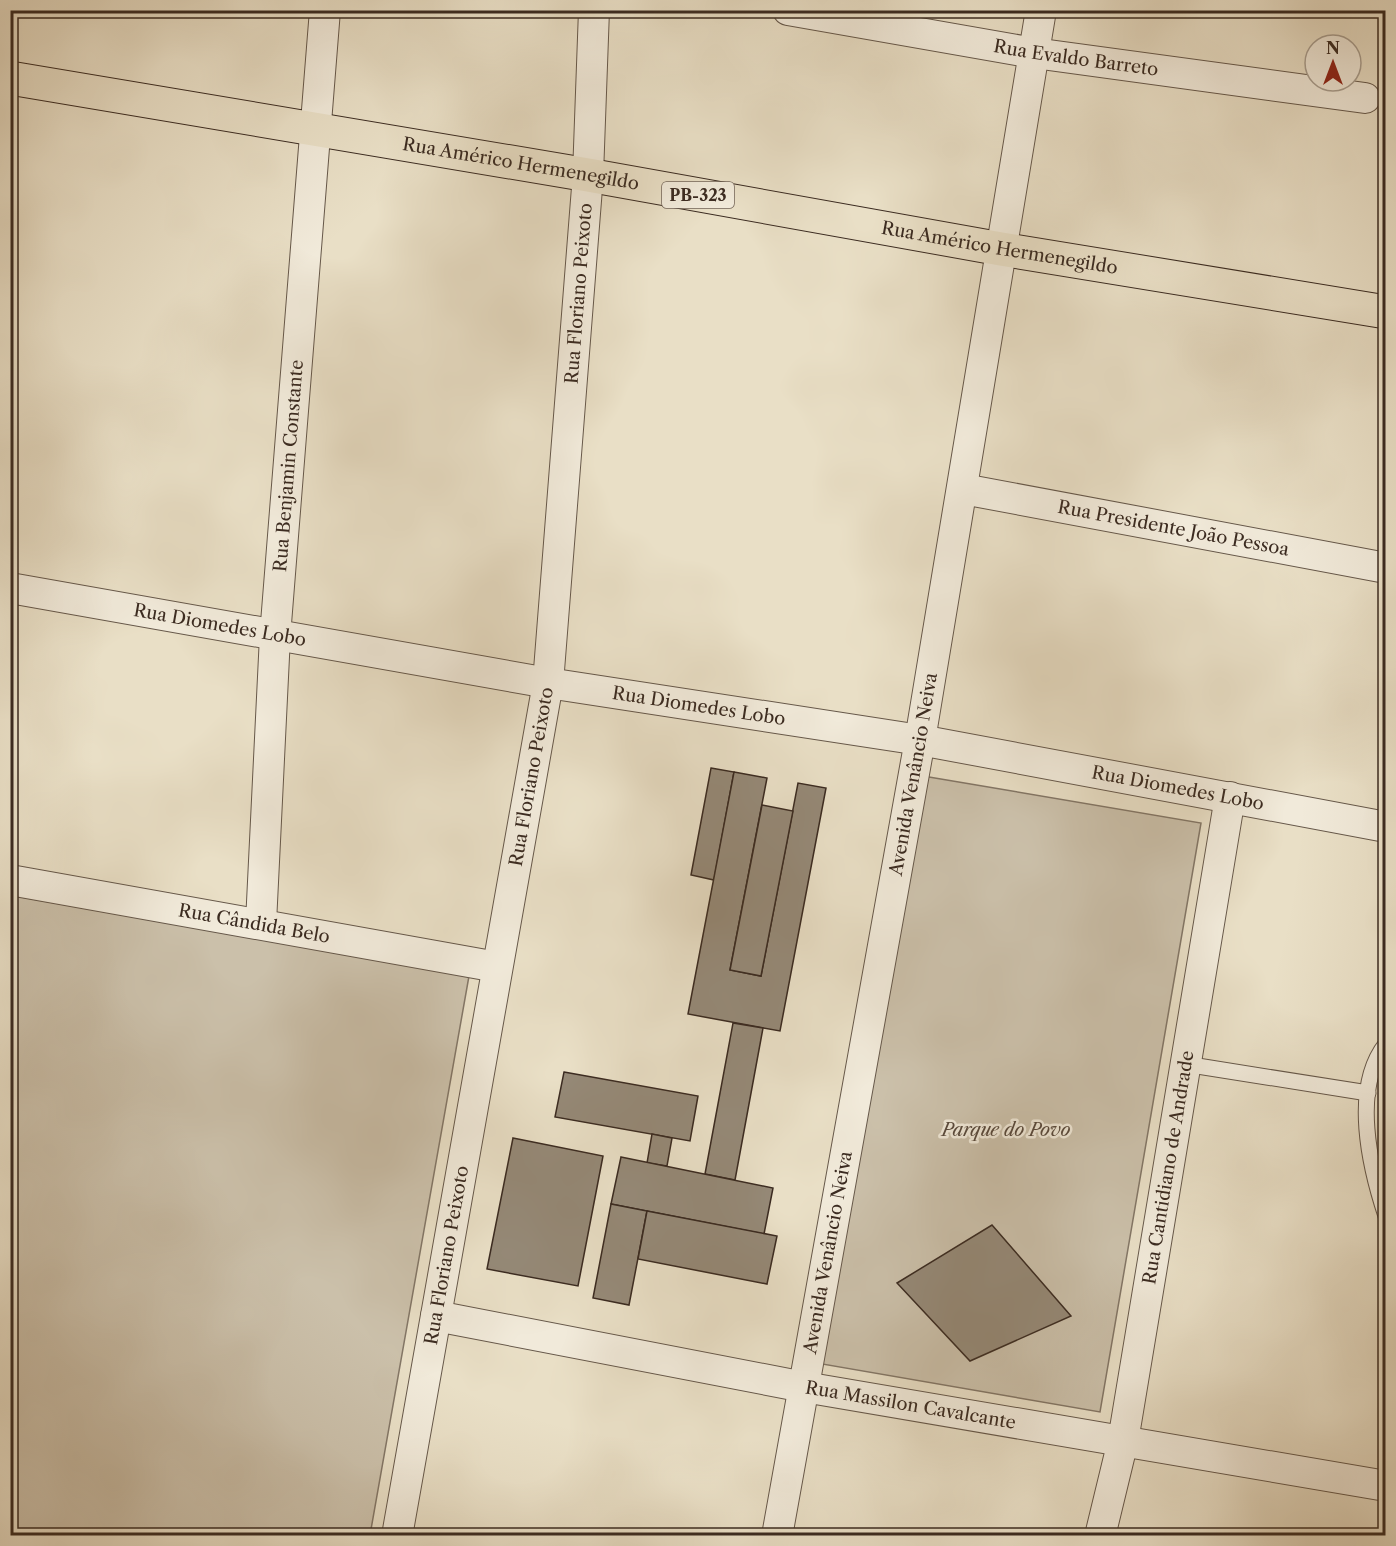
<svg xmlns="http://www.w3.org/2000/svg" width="1396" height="1546" viewBox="0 0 1396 1546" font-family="'Libre Caslon Text',serif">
<rect width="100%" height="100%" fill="#e9dfc6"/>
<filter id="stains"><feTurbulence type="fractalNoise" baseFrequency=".00333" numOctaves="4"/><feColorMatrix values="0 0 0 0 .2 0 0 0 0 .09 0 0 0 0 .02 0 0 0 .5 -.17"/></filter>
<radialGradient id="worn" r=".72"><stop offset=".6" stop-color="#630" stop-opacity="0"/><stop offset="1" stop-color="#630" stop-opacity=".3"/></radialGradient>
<g fill="#cbc0aa" stroke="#837666" stroke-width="1.5">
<path d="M923,776L1201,823L1100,1412L822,1364Z"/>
<path d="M10,895L469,976L370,1535H11Z"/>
</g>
<g fill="#958977" stroke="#3b2b21" stroke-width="1.5">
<path d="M711,768L734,772L714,880L691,875Z"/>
<path d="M734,772L767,778L730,970L761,976L798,783L826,788L780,1031L688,1014Z"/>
<path d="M762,805L793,811L761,976L730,970Z"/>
<path d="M733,1023L763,1028L735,1180L705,1174Z"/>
<path d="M564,1072L698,1096L690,1141L555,1117Z"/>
<path d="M652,1134L672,1138L667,1166L647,1163Z"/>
<path d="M513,1138L603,1156L578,1286L487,1269Z"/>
<path d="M621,1157L773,1188L764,1234L611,1204Z"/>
<path d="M611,1204L647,1211L629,1305L593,1298Z"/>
<path d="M647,1211L777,1236L767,1284L638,1259Z"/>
<path d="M992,1225L1071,1316L970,1361L897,1283Z"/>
</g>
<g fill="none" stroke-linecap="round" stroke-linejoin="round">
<g stroke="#66584a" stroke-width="17">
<g id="lane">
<path d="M1386,1044C1351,1088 1370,1168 1386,1216"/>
<path d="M1185,1064L1368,1093"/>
</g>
</g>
<g stroke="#66584a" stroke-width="32">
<g id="street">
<path id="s1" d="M788,10L1034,53L1365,98"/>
<path id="s2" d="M963,489L1386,568"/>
<path id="s3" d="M10,588L548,683L920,740L1386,827"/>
<path id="s4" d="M10,880L497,967"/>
<path id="s5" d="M261,923L275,636L325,10"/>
<path id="s6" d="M436,1316L804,1387L1386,1486"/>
<path id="s7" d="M397,1536L548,683L588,175L594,10"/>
<path id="s8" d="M777,1536L920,740L1041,10"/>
<path id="s9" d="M1100,1536L1123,1441L1230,797"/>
</g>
</g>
<g stroke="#3b2b21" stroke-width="35">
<g id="primary">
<path id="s10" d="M10,78L588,175L1001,249L1386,312"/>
</g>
</g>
<use href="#lane" stroke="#f1eada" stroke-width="15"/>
<use href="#street" stroke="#f1eada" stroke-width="30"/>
<use href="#primary" stroke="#e9dfc6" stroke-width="33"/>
</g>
<g text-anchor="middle" stroke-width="5" stroke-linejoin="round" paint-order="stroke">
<rect fill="#f1eada" stroke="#726458" stroke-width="1.5" x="662" y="182" width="72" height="26" rx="4.5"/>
<g font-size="16" font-weight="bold" fill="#3b2b21">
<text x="698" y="201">PB-323</text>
</g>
<g font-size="18" fill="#3b2b21" stroke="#f1eada">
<text dy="6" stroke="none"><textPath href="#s1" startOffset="292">Rua Evaldo Barreto</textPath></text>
<text dy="6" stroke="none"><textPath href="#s10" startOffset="518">Rua Américo Hermenegildo</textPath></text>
<text dy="6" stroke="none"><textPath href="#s10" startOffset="1004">Rua Américo Hermenegildo</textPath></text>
<text dy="6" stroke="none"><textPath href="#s7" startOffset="1257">Rua Floriano Peixoto</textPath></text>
<text dy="6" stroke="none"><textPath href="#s5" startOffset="458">Rua Benjamin Constante</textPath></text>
<text dy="6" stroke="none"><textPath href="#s2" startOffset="214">Rua Presidente João Pessoa</textPath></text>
<text dy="6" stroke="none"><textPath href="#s3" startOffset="213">Rua Diomedes Lobo</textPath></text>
<text dy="6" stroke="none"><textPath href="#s3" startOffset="699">Rua Diomedes Lobo</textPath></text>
<text dy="6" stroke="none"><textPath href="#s8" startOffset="774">Avenida Venâncio Neiva</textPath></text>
<text dy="6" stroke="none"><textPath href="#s7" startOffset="771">Rua Floriano Peixoto</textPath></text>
<text dy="6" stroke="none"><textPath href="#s3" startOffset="1185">Rua Diomedes Lobo</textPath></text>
<text dy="6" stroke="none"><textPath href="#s4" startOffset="248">Rua Cândida Belo</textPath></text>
<text dy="6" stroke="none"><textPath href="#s9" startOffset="375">Rua Cantidiano de Andrade</textPath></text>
<text dy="6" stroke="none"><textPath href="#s8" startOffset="288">Avenida Venâncio Neiva</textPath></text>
<text dy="6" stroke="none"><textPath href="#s7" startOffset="285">Rua Floriano Peixoto</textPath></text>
<text dy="6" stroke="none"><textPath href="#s6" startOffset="483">Rua Massilon Cavalcante</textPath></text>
</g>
<g font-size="18" font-style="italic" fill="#58493c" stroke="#f1eada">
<text x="1006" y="1136">Parque do Povo</text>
</g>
</g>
<rect width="1396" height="1546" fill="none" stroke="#e9dfc6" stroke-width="36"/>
<rect x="12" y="12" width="1372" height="1522" fill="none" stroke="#3b2b21" stroke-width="3"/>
<rect x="18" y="18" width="1360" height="1510" fill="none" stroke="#3b2b21" stroke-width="1.5"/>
<g transform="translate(1333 63)"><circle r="28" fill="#f1eada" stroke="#a89e90" stroke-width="1.5"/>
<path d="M0-4.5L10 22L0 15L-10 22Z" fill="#8f2418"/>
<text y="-9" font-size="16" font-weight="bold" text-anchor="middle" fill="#3b2b21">N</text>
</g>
<rect width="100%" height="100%" filter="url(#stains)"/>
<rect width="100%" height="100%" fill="url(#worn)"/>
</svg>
